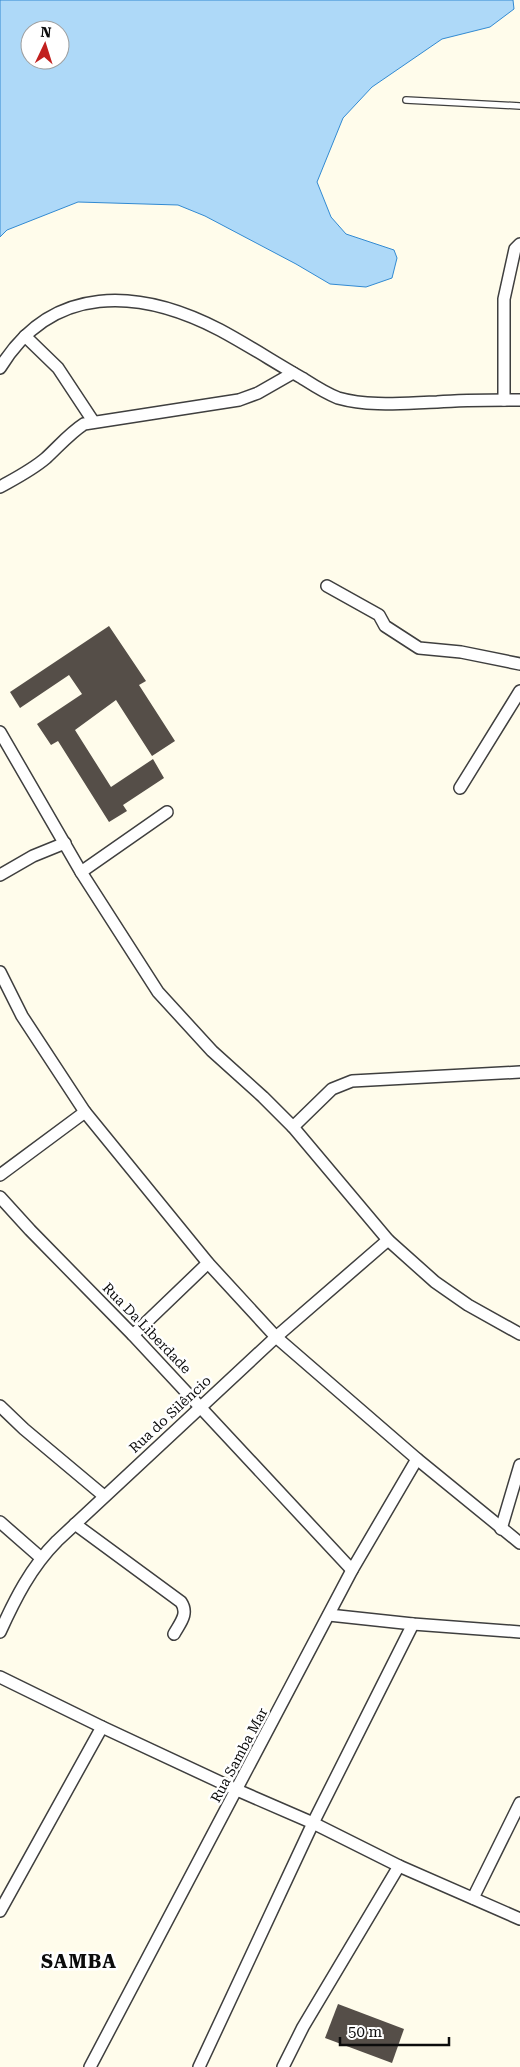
<svg xmlns="http://www.w3.org/2000/svg" width="520" height="2067" viewBox="0 0 520 2067" font-family="'Roboto Serif',serif">
<rect width="100%" height="100%" fill="#fffceb"/>
<path fill="#aed9f8" stroke="#328ad2" fill-rule="evenodd" d="M0,0H513L514,9L490,27L442,39L372,87L343,118L317,182L331,217L346,234L394,250L397,258L392,278L366,287L330,284L296,264L205,216L178,205L78,202L7,230L0,237ZM30,30H60V60H30Z"/>
<g fill="#554e48">
<path d="M109,626L146,681L139,685L175,741L152,756L116,700L75,730L111,787L153,759L164,778L123,805L127,811L109,822L58,741L51,745L37,724L82,694L69,675L20,708L10,692Z"/>
<path d="M338,2004L404,2029L392,2063L325,2038Z"/>
</g>
<g fill="none" stroke-linecap="round" stroke-linejoin="round">
<g stroke="#3f3f3f" stroke-width="8">
<path id="service" d="M406,100L520,106"/>
</g>
<g stroke="#3f3f3f" stroke-width="14">
<g id="minor">
<path d="M25,336L58,368L93,421"/>
<path d="M0,368C52,283 139,288 220,330C248,345 274,362 302,378C313,385 325,393 338,398C370,407 404,403 437,402C464,400 492,400 520,400"/>
<path d="M504,400V299L515,249L520,244"/>
<path d="M0,487C16,478 32,470 46,458C59,446 70,433 84,424L239,400L258,393L293,373"/>
<path d="M327,586L379,615L385,626L419,648L461,652L520,664"/>
<path d="M0,732L81,872L158,992L212,1051L263,1097L293,1127L388,1240L435,1282L468,1305L520,1334"/>
<path d="M460,788L520,691"/>
<path d="M81,872L167,812"/>
<path d="M0,875L33,856L65,843"/>
<path d="M0,972L22,1016L85,1112L208,1263L276,1337L417,1459L520,1543"/>
<path d="M293,1127L332,1089L352,1081L520,1072"/>
<path d="M0,1175L85,1112"/>
<path d="M0,1197L30,1230L133,1335L352,1570"/>
<path d="M133,1335L208,1263"/>
<path d="M0,1406L24,1429L104,1496"/>
<path d="M0,1522L40,1557"/>
<path d="M75,1524L181,1602C189,1614 180,1623 174,1634"/>
<path d="M501,1529L520,1465"/>
<path d="M329,1615L413,1624L520,1632"/>
<path d="M0,1632C15,1599 31,1567 57,1541L276,1337L388,1240"/>
<path d="M0,1677L102,1727L237,1790L313,1823L399,1866L520,1919"/>
<path d="M473,1898L520,1803"/>
<path d="M0,1911L102,1727"/>
<path d="M90,2067L352,1570L417,1459"/>
<path d="M199,2067L313,1823L413,1624"/>
<path d="M283,2067L303,2027L399,1866"/>
</g>
</g>
<use href="#service" stroke="#fff" stroke-width="5.5"/>
<use href="#minor" stroke="#fff" stroke-width="11"/>
</g>
<g text-anchor="middle" stroke-width="5" stroke-linejoin="round" paint-order="stroke">
<g font-size="14" fill="#0c0c0c" stroke="#fff">
<text transform="translate(147 1328) rotate(46)" y="5">Rua Da Liberdade</text>
<text transform="translate(170 1414) rotate(-43)" y="5">Rua do Silêncio</text>
<text transform="translate(239 1755) rotate(-62)" y="5">Rua Samba Mar</text>
</g>
<g font-size="19" font-weight="bold" letter-spacing="1" fill="#0c0c0c" stroke="#fff">
<text x="79" y="1968">SAMBA</text>
</g>
</g>
<g transform="translate(45 45) rotate(4)"><circle r="24" fill="#ffffff" stroke="#9e9e9e"/>
<path d="M0-4L9 19L0 12L-9 19Z" fill="#c1201f"/>
<text y="-8" font-size="14" font-weight="bold" text-anchor="middle" fill="#0c0c0c">N</text>
</g>
<path d="M340 2037v8h109v-8" fill="none" stroke="#0c0c0c" stroke-width="2.5"/>
<text x="348" y="2037" font-size="15" fill="#0c0c0c" stroke="#ffffff" stroke-width="4" paint-order="stroke">50 m</text>
</svg>
